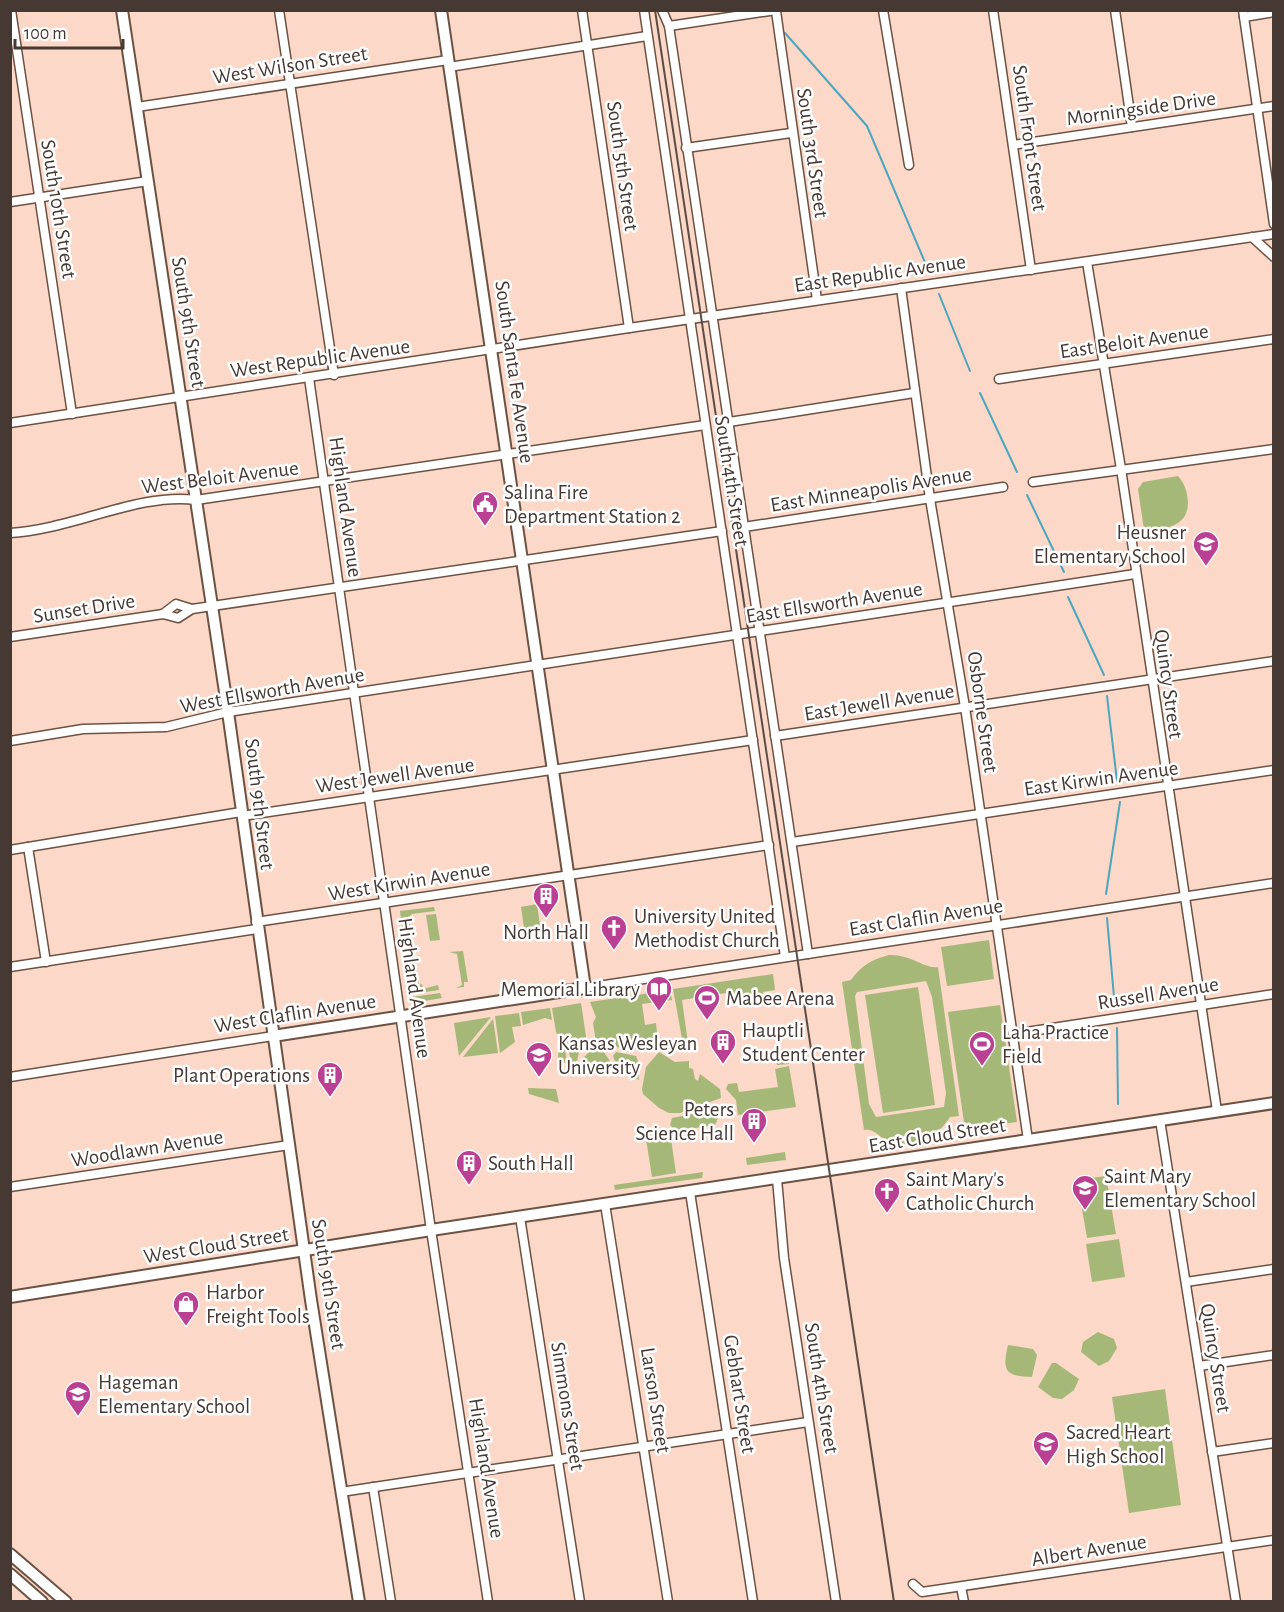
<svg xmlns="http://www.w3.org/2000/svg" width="1284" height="1612" viewBox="0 0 1284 1612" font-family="'Alegreya Sans',sans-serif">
<rect width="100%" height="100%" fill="#fbd8c8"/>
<g fill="#a6b877" fill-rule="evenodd">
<path d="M1178,476C1185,484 1187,491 1188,502C1188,528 1164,529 1144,530L1138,489L1143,482Z"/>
<path d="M537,904L541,932L525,935L521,907Z"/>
<path d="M434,907L435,911L412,914L409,917L414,957L406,958L400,911Z"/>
<path d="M436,914L440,940L430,941L426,915Z"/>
<path d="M989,940L994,979L947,986L941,947Z"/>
<path d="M463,951L468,982H464V987L456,988L462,985L457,954L449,952Z"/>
<path d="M889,955C911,954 924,969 938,967L959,1116L950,1117C935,1140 910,1151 884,1139C876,1134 874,1129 864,1130L842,982L851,980C861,966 872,959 889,955ZM926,981L932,997L946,1093L944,1107L876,1117L869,1104L855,996L857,992Z"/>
<path d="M415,958L419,985L422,984L423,989L438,985L439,990L412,994L407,960Z"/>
<path d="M773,974L775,990L763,992L764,998L727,1003L726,993L682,1000L688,1043L683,1044L673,989Z"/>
<path d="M918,987L935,1105L883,1113L865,995Z"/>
<path d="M670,990L672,1000L642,1004L645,1025L656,1023L658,1042L656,1045C632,1049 627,1054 606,1041L596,1042L593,1023L596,1017L590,1002Z"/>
<path d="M440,993L442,998L413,1003L412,997Z"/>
<path d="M581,1003L587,1043L579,1052L577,1061L572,1062L566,1044L556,1032L552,1008Z"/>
<path d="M1000,1005L1017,1122L965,1129L948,1012Z"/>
<path d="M550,1008L552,1020L545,1018L523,1025L521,1012Z"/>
<path d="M519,1013L521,1026L512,1027L515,1042L500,1053L495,1016Z"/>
<path d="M491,1017L459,1056L454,1023Z"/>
<path d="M493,1019L498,1053L463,1057Z"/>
<path d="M559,1040L565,1050L567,1062L563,1063L558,1058Z"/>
<path d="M592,1049L603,1051L610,1061L609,1070L602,1076L604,1068L595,1060L589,1064L587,1077L582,1070L583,1058Z"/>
<path d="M784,1049L789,1064L777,1065L774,1050Z"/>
<path d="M616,1052L636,1056L639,1064H637L639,1080L618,1069L613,1056Z"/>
<path d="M659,1052L675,1062L689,1061V1068L693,1069L695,1079L698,1081L700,1074L720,1089L721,1098L680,1113H669L659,1108L643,1094L642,1089L646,1067Z"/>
<path d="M789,1066L796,1107L738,1115L736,1100L726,1089L728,1084L737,1083L739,1092L778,1087L775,1069Z"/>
<path d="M528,1088L556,1089L559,1103L529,1094Z"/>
<path d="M708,1108L717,1111L718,1118L715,1125L676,1131L670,1125L672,1118L698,1113Z"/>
<path d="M667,1130L673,1135L671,1139L676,1173L652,1177L646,1139Z"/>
<path d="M785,1152L786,1160L747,1165L746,1158Z"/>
<path d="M703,1172L702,1178L615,1190L614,1185Z"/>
<path d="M1106,1176L1116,1234L1087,1238L1077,1180Z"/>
<path d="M1119,1239L1125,1277L1092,1282L1086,1244Z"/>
<path d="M1098,1332L1114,1339L1117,1348L1109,1361L1099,1366L1081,1352L1083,1342Z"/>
<path d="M1008,1345L1033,1349L1037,1355L1032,1377C1005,1376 1002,1371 1008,1345Z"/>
<path d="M1052,1363H1056L1079,1379L1074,1390L1062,1399L1053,1398L1038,1387Z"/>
<path d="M1165,1389L1181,1505L1129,1513L1112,1397Z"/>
</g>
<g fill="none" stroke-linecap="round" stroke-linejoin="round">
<g stroke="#4ca6bf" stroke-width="2">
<path d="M785,33L867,126L927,267"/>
<path d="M939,294L970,371"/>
<path d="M980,393L1017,472"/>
<path d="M1027,495L1064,572"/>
<path d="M1068,597L1104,675"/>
<path d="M1107,696L1117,781"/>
<path d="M1106,894L1120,802"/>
<path d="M1107,918L1115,1008"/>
<path d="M1117,1028L1118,1104"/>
</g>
<g stroke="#6d5142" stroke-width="11">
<g id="minor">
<path d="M11,10L72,414"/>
<path d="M279,10L334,375"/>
<path d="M582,10L629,328"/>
<path d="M644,10L785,957"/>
<path d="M662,10L669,26L808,954"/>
<path d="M883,10L909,165"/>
<path d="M993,10L1031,270"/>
<path d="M1115,10L1132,127"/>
<path d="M1243,10L1274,224"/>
<path d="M776,11L817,300"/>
<path d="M1244,17L1274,12"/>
<path d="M669,26L776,10"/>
<path d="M449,67L647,36"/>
<path d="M137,107L448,60"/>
<path d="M1013,145L1274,106"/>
<path d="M686,148L791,133"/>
<path d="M10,202L148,181"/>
<path d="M1252,237L1274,257"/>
<path d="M1087,262L1121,469L1217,1111"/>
<path d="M901,288L930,499L965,707L1028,1140"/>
<path d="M309,378L431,1230L488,1602"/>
<path d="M999,379L1274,339"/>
<path d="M729,422L914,393"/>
<path d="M10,423L629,328L1274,234"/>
<path d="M1033,482L1274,449"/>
<path d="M744,527L1003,487"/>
<path d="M10,533C71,530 139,492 196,500L705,425"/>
<path d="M163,614L176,604L192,609"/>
<path d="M10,637L163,614L178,618L192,609L722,531"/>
<path d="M775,736L1274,661"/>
<path d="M10,741L83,729L166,727L228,712L1135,574"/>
<path d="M242,816L753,740"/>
<path d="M792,842L1274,770"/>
<path d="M28,847L46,962"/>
<path d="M10,850L241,812"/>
<path d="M256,922L769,845"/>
<path d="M10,967L257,929"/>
<path d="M585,988L1274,883"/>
<path d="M1013,1034L1274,994"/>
<path d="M10,1077L273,1036"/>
<path d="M1160,1120L1236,1602"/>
<path d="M777,1179L784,1258L836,1602"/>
<path d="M10,1187L289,1145"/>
<path d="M690,1192L753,1602"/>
<path d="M605,1204L668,1602"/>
<path d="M520,1217L580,1602"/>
<path d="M1186,1282L1274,1269"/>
<path d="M1199,1366L1274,1355"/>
<path d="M1212,1452L1274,1443"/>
<path d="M373,1487L391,1602"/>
<path d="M341,1492L808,1422"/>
<path d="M913,1584L922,1592L1274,1540"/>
<path d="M961,1587L964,1602"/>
</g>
</g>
<g stroke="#6d5142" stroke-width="14">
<g id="major">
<path d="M122,10L228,712L311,1300L359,1602"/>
<path d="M273,1036L585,988L441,10"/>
<path d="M10,1297L431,1230L1274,1103"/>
<path d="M10,1554L66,1602"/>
<path d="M10,1574L42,1602"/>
</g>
</g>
<use href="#minor" stroke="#fff" stroke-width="8"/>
<use href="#major" stroke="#fff" stroke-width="10"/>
<path stroke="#5d4c45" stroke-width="2" d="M655,10L894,1602"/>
</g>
<defs>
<g id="civic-pin" transform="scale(1.35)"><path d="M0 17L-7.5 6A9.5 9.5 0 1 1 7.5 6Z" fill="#b94092" stroke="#fff"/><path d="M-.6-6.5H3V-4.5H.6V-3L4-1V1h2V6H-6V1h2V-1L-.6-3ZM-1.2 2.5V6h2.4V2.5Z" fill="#fff"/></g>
<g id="school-pin" transform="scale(1.35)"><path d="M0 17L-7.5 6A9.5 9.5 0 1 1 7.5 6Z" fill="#b94092" stroke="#fff"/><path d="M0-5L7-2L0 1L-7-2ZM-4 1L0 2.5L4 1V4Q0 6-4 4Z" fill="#fff"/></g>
<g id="building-pin" transform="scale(1.35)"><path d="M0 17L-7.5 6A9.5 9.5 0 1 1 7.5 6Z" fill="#b94092" stroke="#fff"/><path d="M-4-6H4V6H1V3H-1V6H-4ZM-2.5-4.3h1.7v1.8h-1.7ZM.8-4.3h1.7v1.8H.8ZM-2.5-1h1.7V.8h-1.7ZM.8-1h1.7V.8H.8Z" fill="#fff"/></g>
<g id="church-pin" transform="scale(1.35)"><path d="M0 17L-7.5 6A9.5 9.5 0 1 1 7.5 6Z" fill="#b94092" stroke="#fff"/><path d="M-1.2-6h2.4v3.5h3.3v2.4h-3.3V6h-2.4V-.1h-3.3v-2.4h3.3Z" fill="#fff"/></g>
<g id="library-pin" transform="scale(1.35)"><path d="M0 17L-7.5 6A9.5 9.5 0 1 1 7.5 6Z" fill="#b94092" stroke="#fff"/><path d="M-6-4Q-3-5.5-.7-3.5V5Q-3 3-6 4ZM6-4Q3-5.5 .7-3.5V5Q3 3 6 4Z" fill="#fff"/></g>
<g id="stadium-pin" transform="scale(1.35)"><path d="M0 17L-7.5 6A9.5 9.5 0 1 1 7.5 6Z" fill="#b94092" stroke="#fff"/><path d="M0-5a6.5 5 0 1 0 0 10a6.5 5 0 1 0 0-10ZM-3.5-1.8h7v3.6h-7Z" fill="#fff"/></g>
<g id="university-pin" transform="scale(1.35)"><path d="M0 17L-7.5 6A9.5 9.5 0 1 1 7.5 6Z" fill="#b94092" stroke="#fff"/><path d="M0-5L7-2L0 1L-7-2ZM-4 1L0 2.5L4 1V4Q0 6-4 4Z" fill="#fff"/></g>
<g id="shop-pin" transform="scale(1.35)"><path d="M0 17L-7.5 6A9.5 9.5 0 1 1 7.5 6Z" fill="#b94092" stroke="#fff"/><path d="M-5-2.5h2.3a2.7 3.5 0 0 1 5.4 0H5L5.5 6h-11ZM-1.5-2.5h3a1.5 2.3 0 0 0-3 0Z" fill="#fff"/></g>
</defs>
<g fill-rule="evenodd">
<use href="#civic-pin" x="485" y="504"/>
<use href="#school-pin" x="1206" y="544"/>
<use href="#building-pin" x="546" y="896"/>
<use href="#church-pin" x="614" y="928"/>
<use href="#library-pin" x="659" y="989"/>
<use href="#stadium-pin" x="707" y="998"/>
<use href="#building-pin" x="723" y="1042"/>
<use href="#stadium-pin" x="982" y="1044"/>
<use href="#university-pin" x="539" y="1055"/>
<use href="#building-pin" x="330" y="1075"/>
<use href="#building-pin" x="754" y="1121"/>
<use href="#building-pin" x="469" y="1163"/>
<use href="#school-pin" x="1085" y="1188"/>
<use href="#church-pin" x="887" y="1191"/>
<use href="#shop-pin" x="186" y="1304"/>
<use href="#school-pin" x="78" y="1394"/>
<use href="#school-pin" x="1046" y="1444"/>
</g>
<g text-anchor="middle" stroke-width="5" stroke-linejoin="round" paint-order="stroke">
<g font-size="21" fill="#463832" stroke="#fff">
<text transform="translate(290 65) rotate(-9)" y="7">West Wilson Street</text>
<text transform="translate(1141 108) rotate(-8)" y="7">Morningside Drive</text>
<text transform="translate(1030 138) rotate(82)" y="7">South Front Street</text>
<text transform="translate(813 153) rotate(82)" y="7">South 3rd Street</text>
<text transform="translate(623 166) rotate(82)" y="7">South 5th Street</text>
<text transform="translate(59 209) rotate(81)" y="7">South 10th Street</text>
<text transform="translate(880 273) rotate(-8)" y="7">East Republic Avenue</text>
<text transform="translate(189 322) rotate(81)" y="7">South 9th Street</text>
<text transform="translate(1134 341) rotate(-8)" y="7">East Beloit Avenue</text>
<text transform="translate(320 358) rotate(-8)" y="7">West Republic Avenue</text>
<text transform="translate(515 372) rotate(82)" y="7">South Santa Fe Avenue</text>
<text transform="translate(220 477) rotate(-7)" y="7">West Beloit Avenue</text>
<text transform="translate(732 481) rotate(81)" y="7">South 4th Street</text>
<text transform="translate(871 489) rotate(-9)" y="7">East Minneapolis Avenue</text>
<text transform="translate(346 507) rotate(82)" y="7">Highland Avenue</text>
<text transform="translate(834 602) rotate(-9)" y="7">East Ellsworth Avenue</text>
<text transform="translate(84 608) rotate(-9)" y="7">Sunset Drive</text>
<text transform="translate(1169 684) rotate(82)" y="7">Quincy Street</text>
<text transform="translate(272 690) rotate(-10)" y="7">West Ellsworth Avenue</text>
<text transform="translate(879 702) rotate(-9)" y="7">East Jewell Avenue</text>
<text transform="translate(983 712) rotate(82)" y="7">Osborne Street</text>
<text transform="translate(395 775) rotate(-8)" y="7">West Jewell Avenue</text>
<text transform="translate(1101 778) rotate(-8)" y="7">East Kirwin Avenue</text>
<text transform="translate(260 804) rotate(83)" y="7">South 9th Street</text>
<text transform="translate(409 881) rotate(-9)" y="7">West Kirwin Avenue</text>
<text transform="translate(926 917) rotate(-9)" y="7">East Claflin Avenue</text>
<text transform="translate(415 988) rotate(82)" y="7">Highland Avenue</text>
<text transform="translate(1158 993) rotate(-9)" y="7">Russell Avenue</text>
<text transform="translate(295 1013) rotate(-9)" y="7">West Claflin Avenue</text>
<text transform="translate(937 1135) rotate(-9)" y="7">East Cloud Street</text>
<text transform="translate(147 1148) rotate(-9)" y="7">Woodlawn Avenue</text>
<text transform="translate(216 1245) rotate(-9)" y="7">West Cloud Street</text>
<text transform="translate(329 1284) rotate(81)" y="7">South 9th Street</text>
<text transform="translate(1216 1358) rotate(81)" y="7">Quincy Street</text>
<text transform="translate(822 1388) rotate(81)" y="7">South 4th Street</text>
<text transform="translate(740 1394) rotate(81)" y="7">Gebhart Street</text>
<text transform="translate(656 1400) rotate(81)" y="7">Larson Street</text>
<text transform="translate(568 1406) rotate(81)" y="7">Simmons Street</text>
<text transform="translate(487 1468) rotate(81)" y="7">Highland Avenue</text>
<text transform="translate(1089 1550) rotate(-9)" y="7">Albert Avenue</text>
</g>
<g font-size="21" fill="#463832" stroke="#fff" text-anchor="start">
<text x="504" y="499">Salina Fire<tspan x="504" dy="24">Department Station 2</tspan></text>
<text x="1186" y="539" text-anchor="end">Heusner<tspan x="1186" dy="24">Elementary School</tspan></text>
<text x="634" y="923">University United<tspan x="634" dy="24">Methodist Church</tspan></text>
<text x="546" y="939" text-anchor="middle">North Hall</text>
<text x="640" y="996" text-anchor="end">Memorial Library</text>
<text x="726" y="1005">Mabee Arena</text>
<text x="742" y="1037">Hauptli<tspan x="742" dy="24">Student Center</tspan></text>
<text x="1002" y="1039">Laha Practice<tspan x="1002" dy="24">Field</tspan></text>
<text x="558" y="1050">Kansas Wesleyan<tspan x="558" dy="24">University</tspan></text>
<text x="310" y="1082" text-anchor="end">Plant Operations</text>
<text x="734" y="1116" text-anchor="end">Peters<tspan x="734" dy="24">Science Hall</tspan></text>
<text x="488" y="1170">South Hall</text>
<text x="1104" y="1183">Saint Mary<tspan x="1104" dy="24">Elementary School</tspan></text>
<text x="906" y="1186">Saint Mary's<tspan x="906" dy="24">Catholic Church</tspan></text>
<text x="206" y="1299">Harbor<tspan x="206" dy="24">Freight Tools</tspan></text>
<text x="98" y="1389">Hageman<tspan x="98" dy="24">Elementary School</tspan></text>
<text x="1066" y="1439">Sacred Heart<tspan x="1066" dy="24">High School</tspan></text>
</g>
</g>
<rect width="1284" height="1612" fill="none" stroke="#463832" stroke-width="24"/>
<path d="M15 39v9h108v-9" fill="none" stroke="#463832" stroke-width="3"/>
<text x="24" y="39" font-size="18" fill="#463832" stroke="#ffffff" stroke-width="4.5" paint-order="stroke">100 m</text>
</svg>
